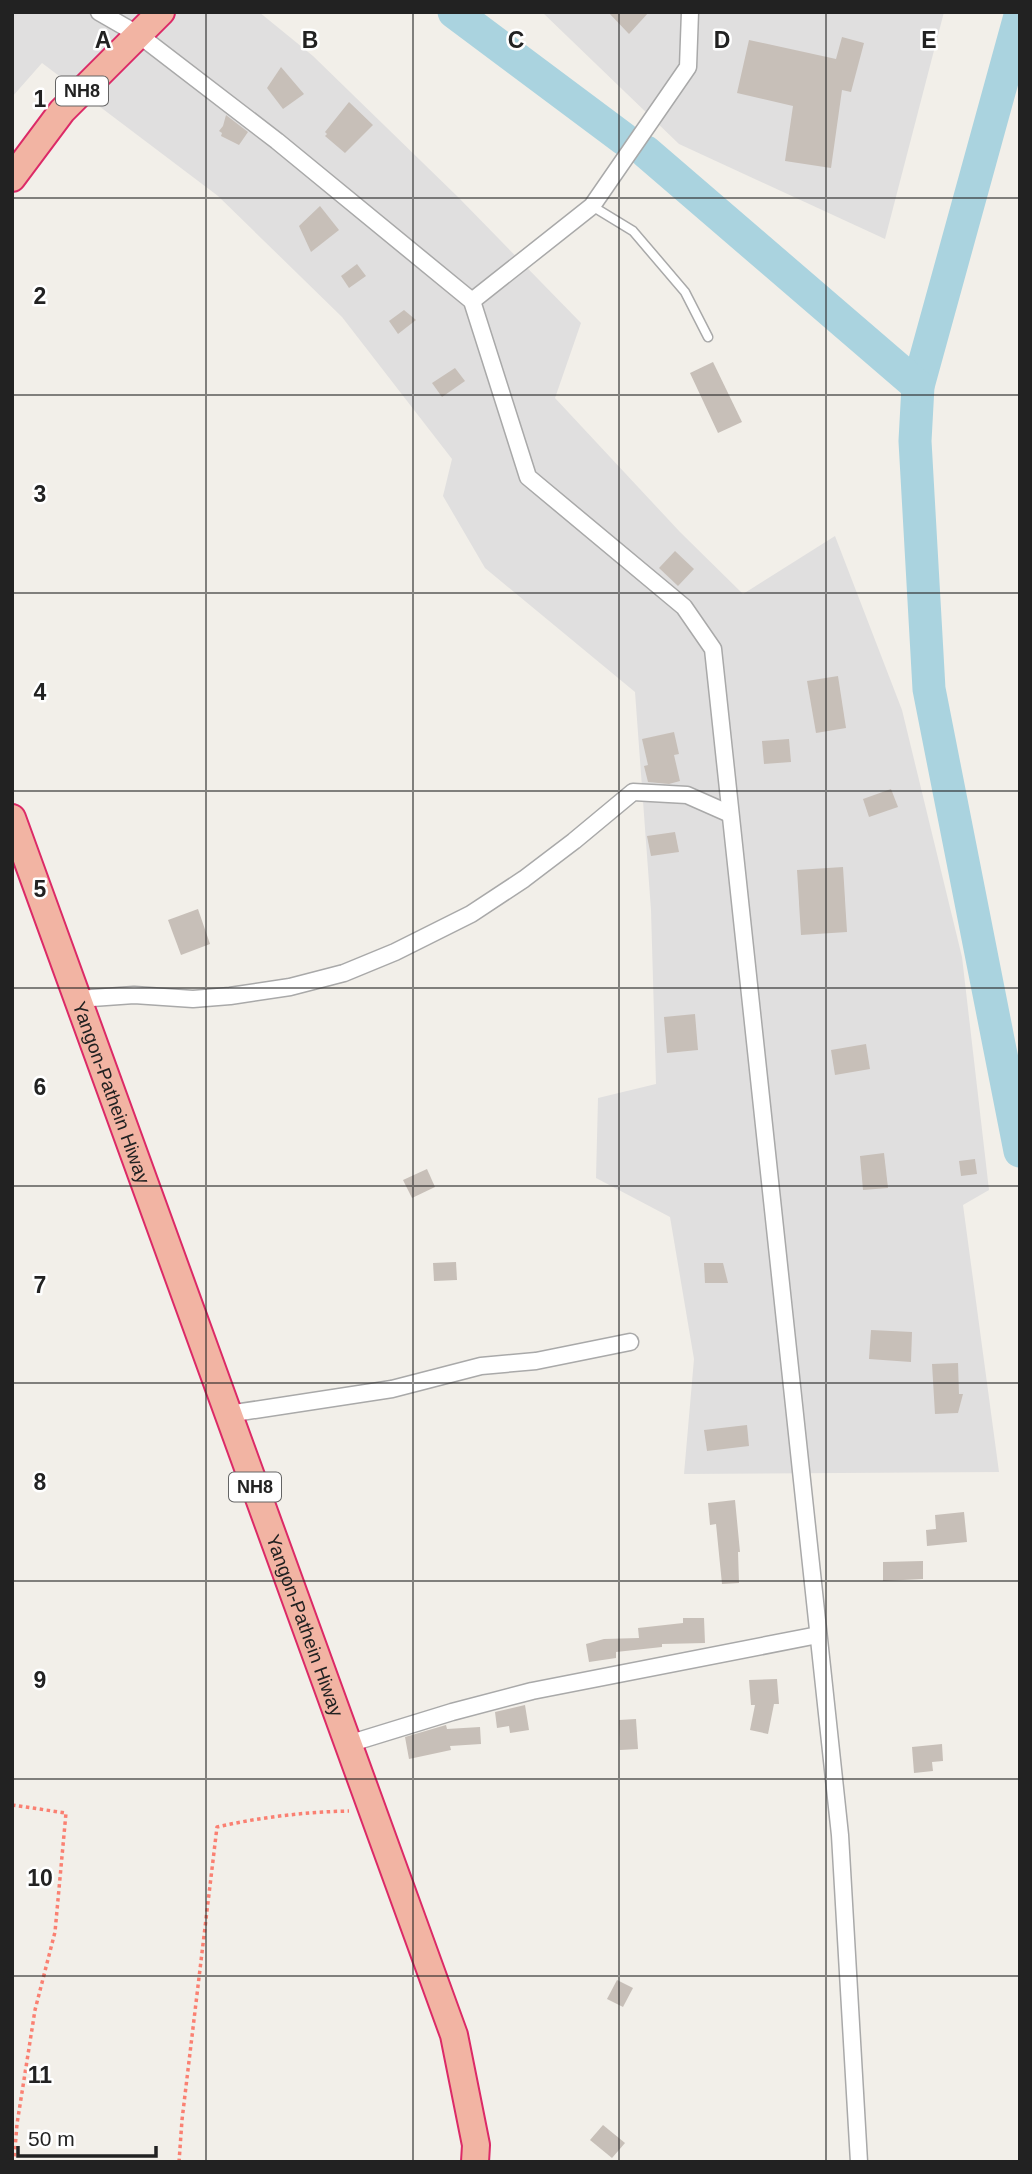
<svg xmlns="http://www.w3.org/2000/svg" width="1032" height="2174" viewBox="0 0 1032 2174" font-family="Arial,sans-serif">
<rect width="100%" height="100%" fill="#f2efe9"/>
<g fill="#e0dfdf">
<path d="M12,12H259L313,56L459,198L581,323L555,398L680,532L743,594L835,536L902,710L962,957L989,1190L963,1205L999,1472L684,1474L694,1359L670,1217L596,1178L598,1098L656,1084L651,910L635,692L485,568L443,496L452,459L342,317L218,196L42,63L12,97Z"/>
<path d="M542,12H944L885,239L679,144Z"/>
</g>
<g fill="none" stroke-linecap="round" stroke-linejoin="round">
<g stroke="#aad3df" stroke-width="33">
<path d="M454,12L624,139"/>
<path d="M1020,16L918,386L915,441L929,689L1020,1151"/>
<path d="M646,152L918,386"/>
</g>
</g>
<g fill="#c7bfb8">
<path d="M608,12H649L629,34Z"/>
<path d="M842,37L864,43L851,92L842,90L831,168L785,161L793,106L737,93L749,40L836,59Z"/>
<path d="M281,67L304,94L283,109L267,88Z"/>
<path d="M349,102L373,125L345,153L325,136L327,134L325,132Z"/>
<path d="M226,115L248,132L239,145L221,136L222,133L219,131L223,126Z"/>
<path d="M320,206L339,230L311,252L299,226Z"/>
<path d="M357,264L366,276L349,288L341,276Z"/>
<path d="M404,310L416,320L398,334L389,321Z"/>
<path d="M713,362L742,422L718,433L690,373Z"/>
<path d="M455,368L465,381L442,397L432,383Z"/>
<path d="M675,551L694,569L678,586L659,568Z"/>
<path d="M838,676L846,728L816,733L807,681Z"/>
<path d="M674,732L679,754L674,755L680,781L669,784L648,782L644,766L648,765L642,739Z"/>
<path d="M789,739L791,762L764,764L762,741Z"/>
<path d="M891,789L898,807L869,817L863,799Z"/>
<path d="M675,832L679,852L651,856L647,836Z"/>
<path d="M843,867L847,932L801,935L797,870Z"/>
<path d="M198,909L210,944L181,955L168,920Z"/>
<path d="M695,1014L698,1050L667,1053L664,1017Z"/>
<path d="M866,1044L870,1069L835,1075L831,1050Z"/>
<path d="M884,1153L888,1188L863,1190L860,1156Z"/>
<path d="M975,1159L977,1174L961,1176L959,1161Z"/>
<path d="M427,1169L435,1187L412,1198L403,1180Z"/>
<path d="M456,1262L457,1280L434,1281L433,1263Z"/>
<path d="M704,1263H723L728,1283H705Z"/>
<path d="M871,1330L912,1332L911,1362L869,1359Z"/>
<path d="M958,1363L959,1394H963L958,1413L935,1414L932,1364Z"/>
<path d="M747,1425L749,1446L707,1451L704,1430Z"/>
<path d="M735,1500L740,1552H738L739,1583L722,1584L716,1524L710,1525L708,1503Z"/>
<path d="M964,1512L967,1542L927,1546L926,1530L936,1529L935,1515Z"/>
<path d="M923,1561V1579L883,1581V1562Z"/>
<path d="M683,1618H704L705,1643L662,1644V1647L616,1652V1658L589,1662L586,1644L604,1639L639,1638L638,1628L683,1623Z"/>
<path d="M777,1679L779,1704H774L768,1734L750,1730L755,1705H751L749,1680Z"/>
<path d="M525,1705L529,1730L510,1733L509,1726L497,1728L495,1712Z"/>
<path d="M636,1719L638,1749L620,1750L619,1720Z"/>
<path d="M446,1725L447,1729L480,1727L481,1744L450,1746L451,1750L409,1759L405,1737Z"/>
<path d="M942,1744L943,1761L932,1762L933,1771L914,1773L912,1747Z"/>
<path d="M617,1980L633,1988L623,2007L607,1999Z"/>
<path d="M603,2125L625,2143L612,2158L590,2140Z"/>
</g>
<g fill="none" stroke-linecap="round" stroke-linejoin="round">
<g stroke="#a9a9a9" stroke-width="11">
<path id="service" d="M592,206L633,231L685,292L708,337"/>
</g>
<g stroke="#a9a9a9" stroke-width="19">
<g id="minor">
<path d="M99,12L139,35L277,141L472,301L528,477L684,607L713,649L840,1835L859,2162"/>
<path d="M472,301L592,206L688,67L690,12"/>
<path d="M78,999L134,995L193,999L230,996L290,987L344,973L395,952L471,914L524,879L574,841L633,792L687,795L730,814"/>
<path d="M228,1414L392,1389L481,1366L536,1361L630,1342"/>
<path d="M348,1744L452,1712L532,1691L818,1635"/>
</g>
</g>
<g stroke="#dc2a67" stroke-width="30">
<g id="trunk">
<path d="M12,178L62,111L161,12"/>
<path id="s1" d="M12,818L454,2035L476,2145L475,2162"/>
</g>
</g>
<g stroke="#fa8072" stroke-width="3.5" stroke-dasharray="3.5 3.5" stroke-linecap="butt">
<path d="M12,1805L66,1813L55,1932L35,2010L17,2124L14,2162"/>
<path d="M179,2162L182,2120L217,1827C261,1817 305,1812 349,1811"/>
</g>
<use href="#service" stroke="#fff" stroke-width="8"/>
<use href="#minor" stroke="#fff" stroke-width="16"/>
<use href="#trunk" stroke="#f2b4a3" stroke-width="26"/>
</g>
<path fill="none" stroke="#222" stroke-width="2" stroke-opacity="0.55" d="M206,12V2162M413,12V2162M619,12V2162M826,12V2162M12,198H1020M12,395H1020M12,593H1020M12,791H1020M12,988H1020M12,1186H1020M12,1383H1020M12,1581H1020M12,1779H1020M12,1976H1020"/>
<g text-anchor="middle" stroke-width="5" stroke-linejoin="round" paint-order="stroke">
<g fill="#fff" stroke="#646464" stroke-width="2">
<rect x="56" y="76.5" width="52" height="29" rx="5"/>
<rect x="229" y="1472.5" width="52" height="29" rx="5"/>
</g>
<g font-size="18" font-weight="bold" fill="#222">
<text x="82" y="97">NH8</text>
<text x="255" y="1493">NH8</text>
</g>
<g font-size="19" fill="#222" stroke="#fff">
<text dy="7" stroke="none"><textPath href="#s1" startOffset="292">Yangon-Pathein Hiway</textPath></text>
<text dy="7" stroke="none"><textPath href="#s1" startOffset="859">Yangon-Pathein Hiway</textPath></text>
</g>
</g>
<g font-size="23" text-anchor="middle" font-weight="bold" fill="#222" stroke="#fff" stroke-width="5" stroke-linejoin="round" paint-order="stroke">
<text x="103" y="48">A</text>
<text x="310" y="48">B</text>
<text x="516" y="48">C</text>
<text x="722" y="48">D</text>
<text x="929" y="48">E</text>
<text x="40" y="107">1</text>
<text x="40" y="304">2</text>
<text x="40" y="502">3</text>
<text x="40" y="700">4</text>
<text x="40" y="897">5</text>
<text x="40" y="1095">6</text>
<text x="40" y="1293">7</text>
<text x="40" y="1490">8</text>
<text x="40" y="1688">9</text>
<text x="40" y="1886">10</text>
<text x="40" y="2083">11</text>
</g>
<rect width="1032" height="2174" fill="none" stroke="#222222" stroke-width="28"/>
<path d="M18 2146v10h138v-10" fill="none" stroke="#222222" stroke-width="3.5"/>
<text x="28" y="2146" font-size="21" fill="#222222" stroke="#ffffff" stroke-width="5" paint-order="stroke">50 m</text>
</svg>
